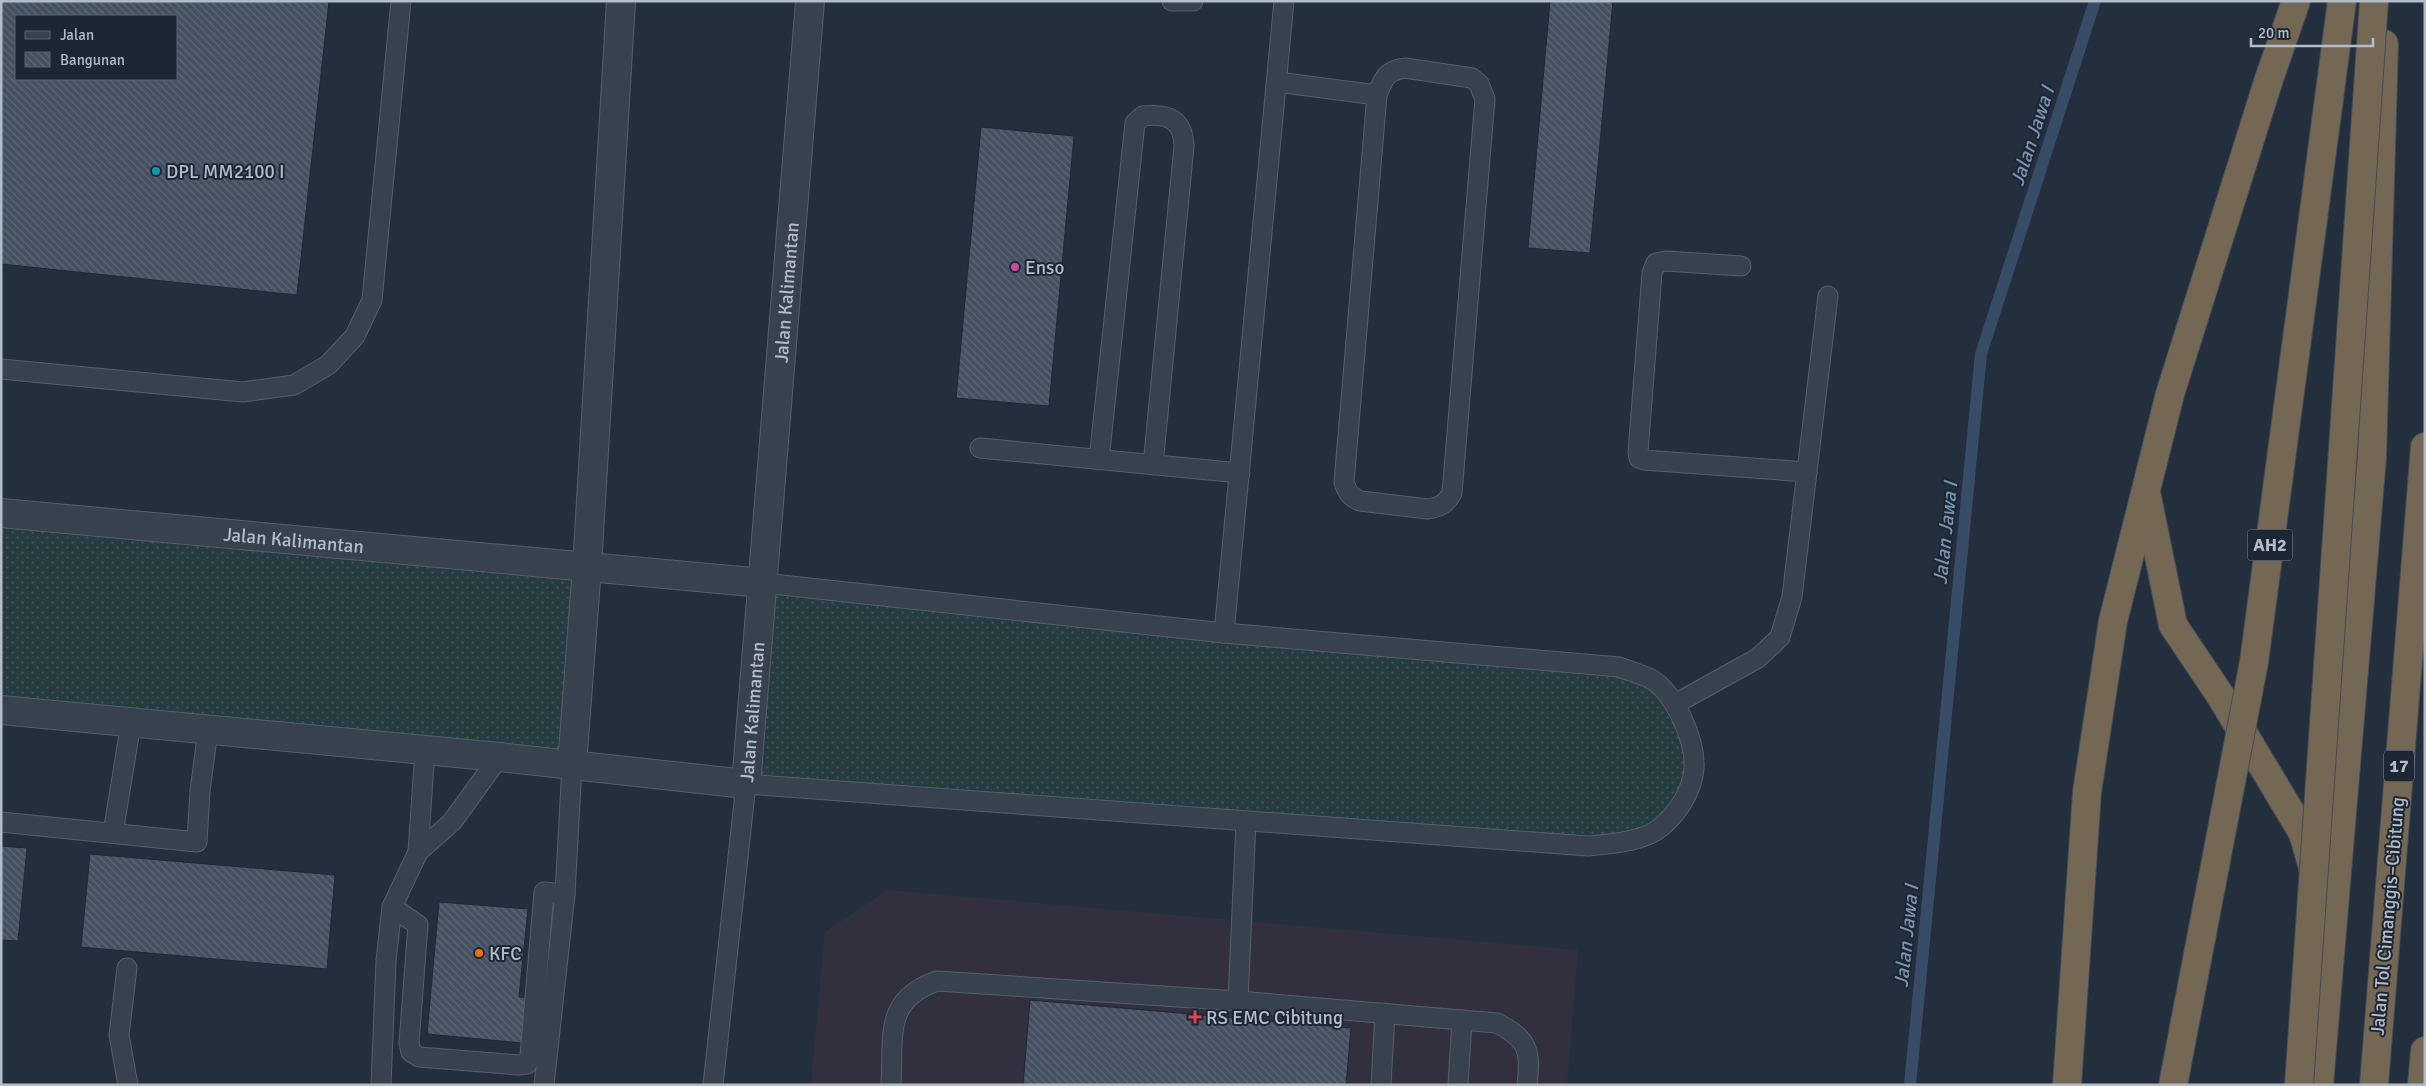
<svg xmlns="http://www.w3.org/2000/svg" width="2426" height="1086" viewBox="0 0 2426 1086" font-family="Signika,sans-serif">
<defs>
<pattern id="grass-dots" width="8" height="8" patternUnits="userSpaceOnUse" patternTransform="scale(1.25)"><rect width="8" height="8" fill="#263c3f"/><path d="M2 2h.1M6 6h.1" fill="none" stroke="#435659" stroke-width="1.8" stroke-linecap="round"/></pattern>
<pattern id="building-back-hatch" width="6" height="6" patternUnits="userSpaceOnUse" patternTransform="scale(1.25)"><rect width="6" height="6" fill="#455162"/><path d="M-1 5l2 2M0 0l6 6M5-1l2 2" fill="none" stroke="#5d6877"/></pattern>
</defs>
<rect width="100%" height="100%" fill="#242f3e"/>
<path fill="#32303f" d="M888,890L1578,950L1567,1085H811L825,932Z"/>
<g fill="url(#grass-dots)">
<path d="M1,513L587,567L572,765L1,710Z"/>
<path d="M763,583L1652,679L1690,737L1685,800L1626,843L746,784Z"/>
</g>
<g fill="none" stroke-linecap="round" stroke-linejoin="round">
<path stroke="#394c67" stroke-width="12" d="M1910,1085L1981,354L2095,1"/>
</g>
<g fill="url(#building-back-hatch)" stroke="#1f2835" fill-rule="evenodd">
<path d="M1,1H329L297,295L1,264ZM16,16H176V79H16Z"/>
<path d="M1550,1H1613L1590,253L1528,248Z"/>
<path d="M981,127L1074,136L1049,406L956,398Z"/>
<path d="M1,846L27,848L18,941L1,940Z"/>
<path d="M90,854L335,875L327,969L81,947Z"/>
<path d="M439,902L528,909L519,997L526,998L522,1043L427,1034Z"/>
<path d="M1030,1000L1351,1028L1346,1085H1023Z"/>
</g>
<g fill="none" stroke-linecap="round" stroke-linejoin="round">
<g stroke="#565f6c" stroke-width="21">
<g id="service">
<path d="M1172,1H1193"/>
<path d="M1405,68L1472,78L1479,84L1485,99L1452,493C1446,504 1440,507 1428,509L1360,501C1350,497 1347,492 1344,482L1377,95C1383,79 1387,70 1405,68Z"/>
<path d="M1277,82L1377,95"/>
<path d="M1741,266L1666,261L1656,263L1652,273L1638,452L1639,458L1644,460L1807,472"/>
<path d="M1,369L243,392L294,385L328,365L355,336L372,300L401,1"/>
<path d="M980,448L1240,473"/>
<path d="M1099,460L1135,123L1143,116C1169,113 1183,120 1184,146L1153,465"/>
<path d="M1224,633L1284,1"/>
<path d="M1675,704L1758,658L1780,637L1792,597L1828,296"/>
<path d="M1,822L197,842L200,791L208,730"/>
<path d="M113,833L131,723"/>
<path d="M418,852L425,750"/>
<path d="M392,907L418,925L409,1043L411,1052L419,1057L519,1065L527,1064L530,1056L544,892L565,894L572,765"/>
<path d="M127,968L119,1035L128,1085"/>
<path d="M1238,1001L1246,821"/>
<path d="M381,1085L386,961L392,907L418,852L452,822L499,757"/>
<path d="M544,1085L565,894"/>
<path d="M713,1085L746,784L1588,846C1610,844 1644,842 1661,827C1678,813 1692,791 1694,769C1696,741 1675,693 1651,679C1641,674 1629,671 1619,667L1224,633L763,583"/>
<path d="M891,1085C894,1036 883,1000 937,981L1238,1001L1497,1023C1529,1040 1531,1051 1527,1085"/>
<path d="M1381,1085L1385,1013"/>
<path d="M1458,1085L1462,1020"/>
</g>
</g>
<g stroke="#565f6c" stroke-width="30">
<g id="tertiary">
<path id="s1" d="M1,513L763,583"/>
<path id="s2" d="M1,710L499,757L746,784L810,1"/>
<path d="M572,765L587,567L621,1"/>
</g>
</g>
<g stroke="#434c59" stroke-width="30">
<g id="motorway">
<path d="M2147,497L2173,625L2222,698L2303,833L2313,868"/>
<path d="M2067,1085L2087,792L2113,621L2170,394L2269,79L2296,1"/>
<path d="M2319,1085L2372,457L2384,44"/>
<path d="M2374,1085L2425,447"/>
<path d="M2422,1085L2425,1051"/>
</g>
</g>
<use href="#service" stroke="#38414e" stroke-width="19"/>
<use href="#tertiary" stroke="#38414e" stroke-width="28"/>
<use href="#motorway" stroke="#746855" stroke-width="28"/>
<g stroke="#434c59" stroke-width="30" stroke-linecap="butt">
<g id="motorway-bridge">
<path d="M2173,1085L2254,662L2342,1"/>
<path d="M2299,1085L2374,1"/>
</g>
</g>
<use href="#motorway-bridge" stroke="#746855" stroke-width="28"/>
</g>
<circle fill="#0f9aa8" stroke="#1d2633" stroke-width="2" cx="156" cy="171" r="5"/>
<circle fill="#d1479c" stroke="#1d2633" stroke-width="2" cx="1015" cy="267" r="5"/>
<circle fill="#e8710a" stroke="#1d2633" stroke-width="2" cx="479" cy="953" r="5"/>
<path fill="#e0444e" stroke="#1d2633" stroke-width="2" d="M1192.5 1009.5h5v5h5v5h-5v5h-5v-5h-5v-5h5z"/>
<g text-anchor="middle" stroke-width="4" stroke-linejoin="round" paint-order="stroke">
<g fill="#1d2633" stroke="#878f9c" stroke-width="1">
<rect x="2247.5" y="529.5" width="45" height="31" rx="4"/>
<rect x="2384" y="750.5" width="30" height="31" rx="4"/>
</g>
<g font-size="18" font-weight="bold" fill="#b4bcc9">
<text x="2270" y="551">AH2</text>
<text x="2399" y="772">17</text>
</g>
<g font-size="19" fill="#b4bcc9" stroke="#1d2633" text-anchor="start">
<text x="166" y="178">DPL MM2100 I</text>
<text x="1025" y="274">Enso</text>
<text x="489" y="960">KFC</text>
<text x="1206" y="1024">RS EMC Cibitung</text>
</g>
<g font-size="19" fill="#b4bcc9" stroke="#1d2633">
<text dy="7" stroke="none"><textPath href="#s2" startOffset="1242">Jalan Kalimantan</textPath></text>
<text dy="7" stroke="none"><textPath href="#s1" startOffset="294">Jalan Kalimantan</textPath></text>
<text dy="7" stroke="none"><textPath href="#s2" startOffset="821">Jalan Kalimantan</textPath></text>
<text transform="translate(2387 916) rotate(-85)" y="7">Jalan Tol Cimanggis–Cibitung</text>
</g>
<g font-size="20" font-style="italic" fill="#7c92b1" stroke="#1d2633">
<text transform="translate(2032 136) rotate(-72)" y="7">Jalan Jawa I</text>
<text transform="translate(1945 533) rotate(-84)" y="7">Jalan Jawa I</text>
<text transform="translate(1906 936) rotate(-84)" y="7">Jalan Jawa I</text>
</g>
</g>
<rect width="2426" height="1086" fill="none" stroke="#b4bcc9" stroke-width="5"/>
<rect x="15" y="15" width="162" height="65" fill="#1d2633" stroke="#59626f"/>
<rect x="25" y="31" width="25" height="8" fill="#38414e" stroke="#59626f"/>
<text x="60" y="40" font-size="15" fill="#b4bcc9">Jalan</text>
<rect x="25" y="52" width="25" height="15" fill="url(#building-back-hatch)" stroke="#59626f"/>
<text x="60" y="65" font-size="15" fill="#b4bcc9">Bangunan</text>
<path d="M2251 38v8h122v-8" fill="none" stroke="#b4bcc9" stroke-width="2.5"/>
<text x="2258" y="38" font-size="15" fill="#b4bcc9" stroke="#1d2633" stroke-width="4" paint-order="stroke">20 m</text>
</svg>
